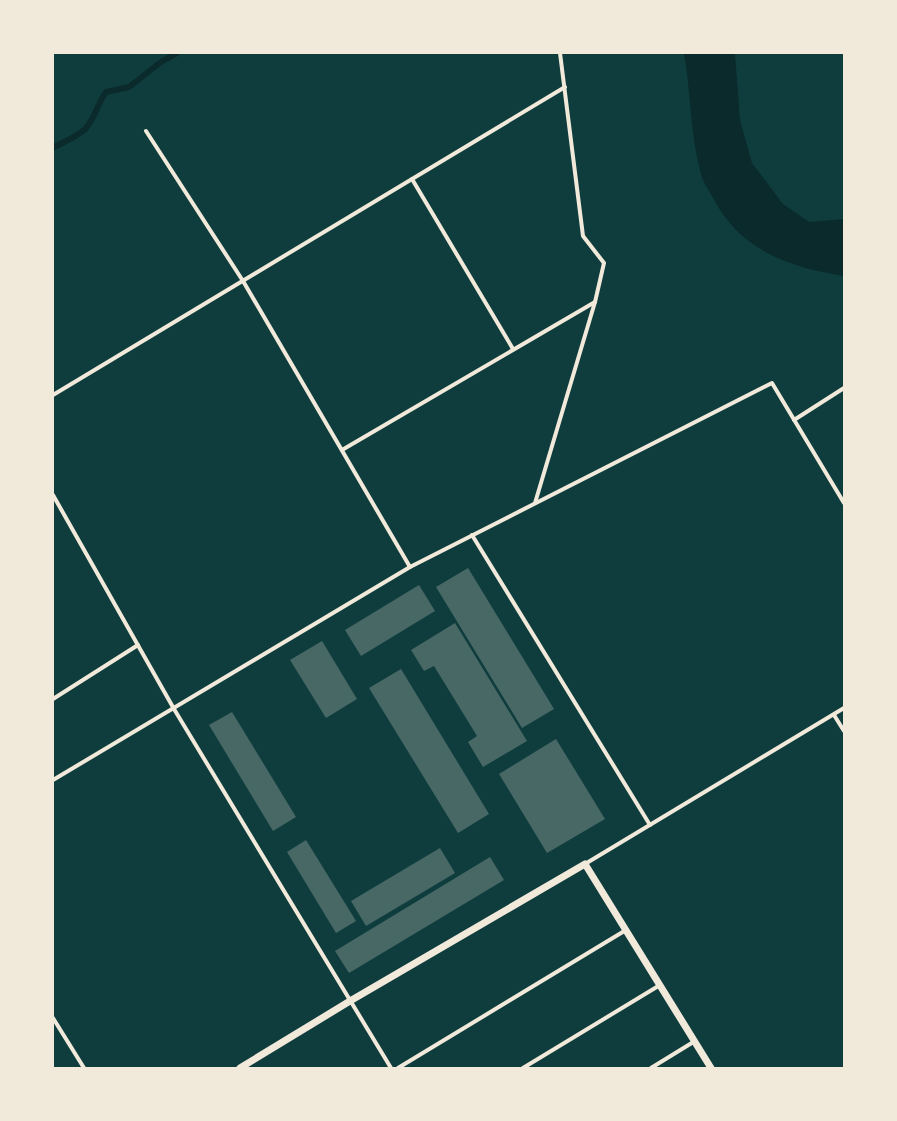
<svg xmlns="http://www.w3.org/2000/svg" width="897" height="1121" viewBox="0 0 897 1121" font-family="Karla,sans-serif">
<rect width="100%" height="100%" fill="#0f3d3e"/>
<path fill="#0a2a2b" d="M684,53H735L740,120L752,163L783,204L809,222L844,219V276C788,267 739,250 712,196C708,189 703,182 701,174C690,135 691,93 684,53Z"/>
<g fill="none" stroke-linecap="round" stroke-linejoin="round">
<path stroke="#0a2a2b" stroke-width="6" d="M53,148C63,142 79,136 86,128C95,117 98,103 106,92L129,87L161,62L177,53"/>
</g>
<g fill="#486865">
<path d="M468,568L554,709L522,728L436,587Z"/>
<path d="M419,585L435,611L361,656L345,630Z"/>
<path d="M455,623L527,741L483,767L468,742L477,736L434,666L424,671L411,650Z"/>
<path d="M322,641L357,699L326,718L290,660Z"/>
<path d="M401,669L489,814L458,833L369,688Z"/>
<path d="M232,712L296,817L273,831L209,725Z"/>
<path d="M556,739L605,819L547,853L499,774Z"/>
<path d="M306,840L356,921L336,933L287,852Z"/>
<path d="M440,848L455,873L366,926L351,901Z"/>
<path d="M490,857L504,880L349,973L335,951Z"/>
</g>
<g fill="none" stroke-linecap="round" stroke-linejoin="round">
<g stroke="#f1e9da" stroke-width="4">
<path d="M146,131L243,281L410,567"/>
<path d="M412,179L513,349"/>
<path d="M53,395L565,87"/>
<path d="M794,420L844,388"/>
<path d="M342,450L595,302"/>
<path d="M53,495L174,709L391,1068"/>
<path d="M535,503L595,302L604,263L583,236L560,53"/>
<path d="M472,535L650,825"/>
<path d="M53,699L138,645"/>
<path d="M834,715L844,731"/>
<path d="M53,780L410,567L772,383L844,503"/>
<path d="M585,864L844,708"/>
<path d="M53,1018L84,1068"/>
<path d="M398,1068L626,930"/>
<path d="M523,1068L660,985"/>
<path d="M651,1068L695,1041"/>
</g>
<path stroke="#f1e9da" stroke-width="7" d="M240,1068L350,1001L585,864L711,1068"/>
</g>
<rect width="897" height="1121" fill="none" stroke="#f1e9da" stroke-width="108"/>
</svg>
